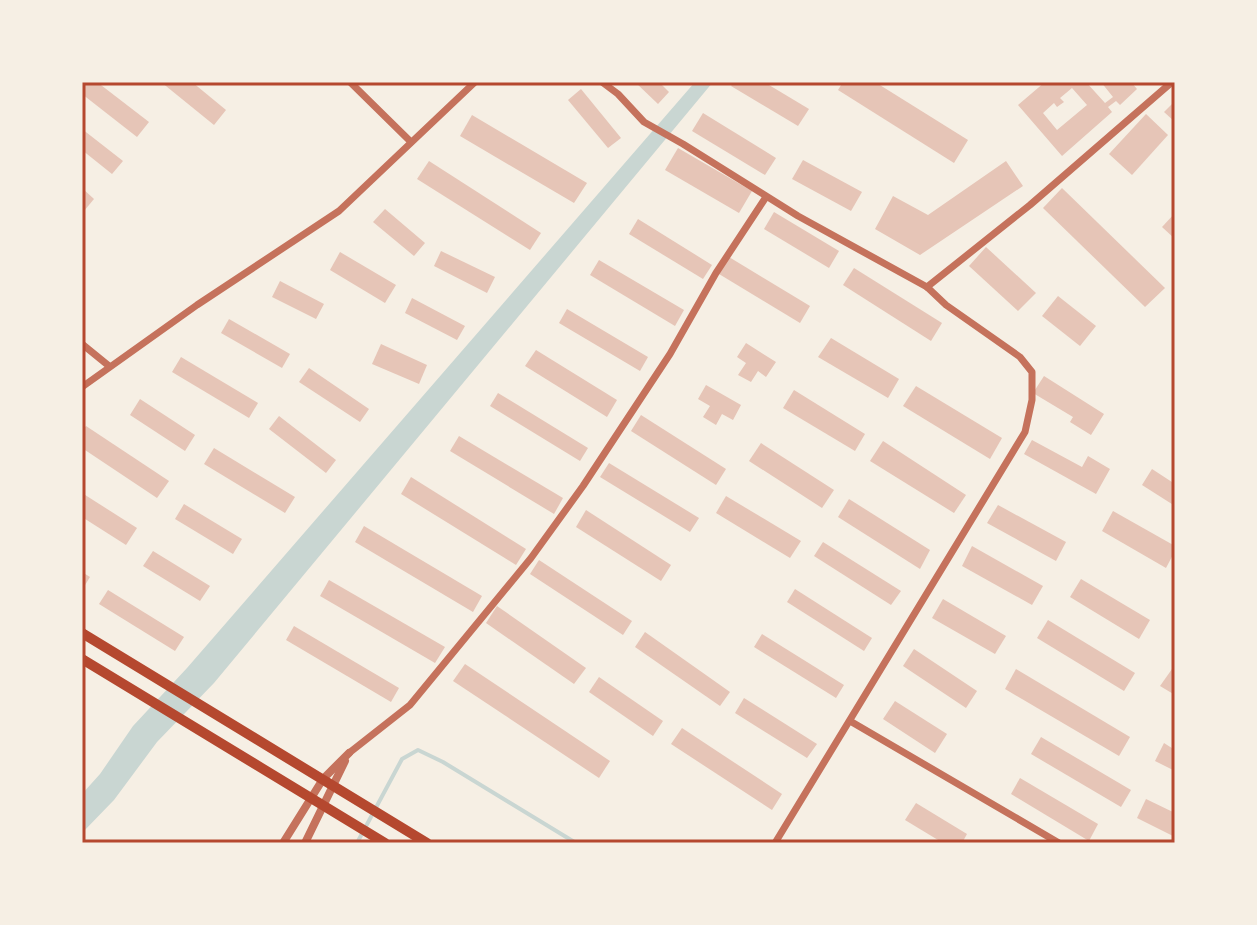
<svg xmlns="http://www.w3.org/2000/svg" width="1257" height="925" viewBox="0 0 1257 925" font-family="'Zilla Slab',serif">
<rect width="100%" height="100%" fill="#f6efe4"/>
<path fill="#c9d6d2" d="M695,82H713L214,683L157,742L114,800L82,833V794L100,774L133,726L187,668Z"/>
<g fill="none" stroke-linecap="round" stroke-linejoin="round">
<path stroke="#c9d6d2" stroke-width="4" d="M357,843L402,759L418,750L443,762L576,843"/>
</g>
<g fill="#e6c5b7" fill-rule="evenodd">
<path d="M82,82H97L149,122L137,137L82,94Z"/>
<path d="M161,82H192L226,110L214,125Z"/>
<path d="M635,82H659L669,92L658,104Z"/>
<path d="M734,82H764L809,109L798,126L731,86Z"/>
<path d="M843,82H875L968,140L954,163L838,90Z"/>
<path d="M1045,82H1086L1105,103L1113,97L1101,82H1131L1137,89L1120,105L1116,101L1108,107L1112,112L1062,156L1018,105ZM1072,88L1087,105L1057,130L1043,113L1054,103L1057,107L1064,102L1060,98Z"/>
<path d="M581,89L621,138L608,148L568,100Z"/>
<path d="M1175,101V122L1164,112Z"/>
<path d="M703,113L776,158L765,175L692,131Z"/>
<path d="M1146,114L1168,135L1132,175L1109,154Z"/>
<path d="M472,115L587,183L574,203L460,136Z"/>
<path d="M82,129L123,161L112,174L82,150Z"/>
<path d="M678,148L752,191L739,213L665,170Z"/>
<path d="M803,160L862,192L851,211L792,179Z"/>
<path d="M429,161L541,233L530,250L417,179Z"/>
<path d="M1006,161L1023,186L920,255L875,229L893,196L928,215Z"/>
<path d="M82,188L94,199L84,211L82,209Z"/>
<path d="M1062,188L1165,288L1145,307L1043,208Z"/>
<path d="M385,209L425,243L414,256L373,222Z"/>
<path d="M774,212L839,251L829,268L764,229Z"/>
<path d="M1175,213V239L1162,227Z"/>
<path d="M638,219L712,265L703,279L629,234Z"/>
<path d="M986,247L1036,293L1018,311L969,266Z"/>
<path d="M441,251L495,277L487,293L434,266Z"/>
<path d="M340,252L396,285L385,303L330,270Z"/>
<path d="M729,257L810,306L800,323L719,274Z"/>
<path d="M599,260L684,310L675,326L590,275Z"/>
<path d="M854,268L942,323L931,341L843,285Z"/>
<path d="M280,281L324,304L316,319L272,297Z"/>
<path d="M1058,296L1096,326L1080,346L1042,316Z"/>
<path d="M412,298L465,326L457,340L405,313Z"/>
<path d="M567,309L648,357L640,371L559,323Z"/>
<path d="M229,319L290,354L282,368L221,333Z"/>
<path d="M831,338L899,379L888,398L818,357Z"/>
<path d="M746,343L776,362L766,377L758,371L751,382L738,375L746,363L737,357Z"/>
<path d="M381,344L427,365L419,384L372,364Z"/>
<path d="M536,350L617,400L607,417L525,366Z"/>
<path d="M181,357L258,403L249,418L172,372Z"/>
<path d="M309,368L369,409L360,422L299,382Z"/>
<path d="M1044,376L1104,414L1091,435L1070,422L1073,417L1033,393Z"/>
<path d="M706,385L741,405L733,420L722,414L716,425L703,417L710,406L698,399Z"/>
<path d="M916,386L1002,438L990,459L903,406Z"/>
<path d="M794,390L865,434L855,451L783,408Z"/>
<path d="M498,393L588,448L580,461L490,406Z"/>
<path d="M140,399L195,435L185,451L130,415Z"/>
<path d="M641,415L726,469L716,485L631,431Z"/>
<path d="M279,416L336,460L326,473L269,429Z"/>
<path d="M86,426L169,481L157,498L82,448V431Z"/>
<path d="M459,436L563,498L554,514L450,451Z"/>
<path d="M1032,440L1082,467L1088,456L1110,469L1096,494L1024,454Z"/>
<path d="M883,441L966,495L954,513L870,461Z"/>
<path d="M761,443L834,490L822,508L749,461Z"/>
<path d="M214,448L295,497L285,513L204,464Z"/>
<path d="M609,463L699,518L690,532L600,477Z"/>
<path d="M1152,469L1175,484V506L1142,485Z"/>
<path d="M411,477L526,549L516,565L401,494Z"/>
<path d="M82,493L137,528L126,545L82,517Z"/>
<path d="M726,496L801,541L790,558L716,513Z"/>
<path d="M849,499L930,550L920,569L838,517Z"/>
<path d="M184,504L242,539L233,554L175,519Z"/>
<path d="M998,505L1066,542L1056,561L987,523Z"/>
<path d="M586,510L671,565L661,581L576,527Z"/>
<path d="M1113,511L1175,546V551L1166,568L1102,531Z"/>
<path d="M364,526L482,596L473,612L355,542Z"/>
<path d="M823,542L901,591L891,605L814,556Z"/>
<path d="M972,546L1043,586L1032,605L962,566Z"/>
<path d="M153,551L210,586L200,601L143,566Z"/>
<path d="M539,560L632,621L623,635L530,574Z"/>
<path d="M82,572L90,577L82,590Z"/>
<path d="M1081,579L1150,620L1139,639L1070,597Z"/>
<path d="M329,580L445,647L435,663L320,596Z"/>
<path d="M795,589L872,638L864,651L787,602Z"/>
<path d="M108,590L184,637L175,651L99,604Z"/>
<path d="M943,599L1006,636L995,654L932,618Z"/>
<path d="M497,606L586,668L574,684L486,623Z"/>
<path d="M1048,620L1135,673L1124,691L1037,638Z"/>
<path d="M294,626L399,688L391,702L286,640Z"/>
<path d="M645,632L730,692L720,706L635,647Z"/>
<path d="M762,634L844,685L836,698L754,647Z"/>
<path d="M914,649L977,691L966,708L903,666Z"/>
<path d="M465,664L610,761L599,778L453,681Z"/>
<path d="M1016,669L1130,737L1119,756L1005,689Z"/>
<path d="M1172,669L1175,671V695L1160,686Z"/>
<path d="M599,677L663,721L653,736L589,692Z"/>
<path d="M744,698L817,744L807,758L735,713Z"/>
<path d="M895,701L947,734L935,753L883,719Z"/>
<path d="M682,728L782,794L772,810L671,744Z"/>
<path d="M1041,737L1131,790L1121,807L1031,754Z"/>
<path d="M1164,743L1175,750V771L1155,761Z"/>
<path d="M1020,778L1098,824L1089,841L1011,794Z"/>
<path d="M1146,799L1175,813V837L1137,818Z"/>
<path d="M916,803L967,834L962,843H943L905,820Z"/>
</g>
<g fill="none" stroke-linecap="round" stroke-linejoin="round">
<g stroke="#c5725c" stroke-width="7">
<path d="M350,82L411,142"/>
<path d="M602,82L618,94L644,122L683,144L798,216L927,287L946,305L1020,357L1032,372V400L1025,432L775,843"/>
<path d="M927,287L1030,205L1172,82"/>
<path d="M82,344L109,366"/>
<path d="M82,387L197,305L339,211L475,82"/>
<path d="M850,721L1059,843"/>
<path d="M349,753L410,705L531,558L583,486L670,354L716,273L766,197"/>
</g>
<g stroke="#c5725c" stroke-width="8">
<path d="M283,843L323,779L349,753"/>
<path d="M305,843L345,761"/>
</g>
<g stroke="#b5482f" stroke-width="10">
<path d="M82,633L427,843"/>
<path d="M82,659L385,843"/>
</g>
</g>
<rect width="1257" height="925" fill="none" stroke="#f6efe4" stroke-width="168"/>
<rect x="84" y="84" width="1089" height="757" fill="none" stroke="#b5482f" stroke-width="3"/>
</svg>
